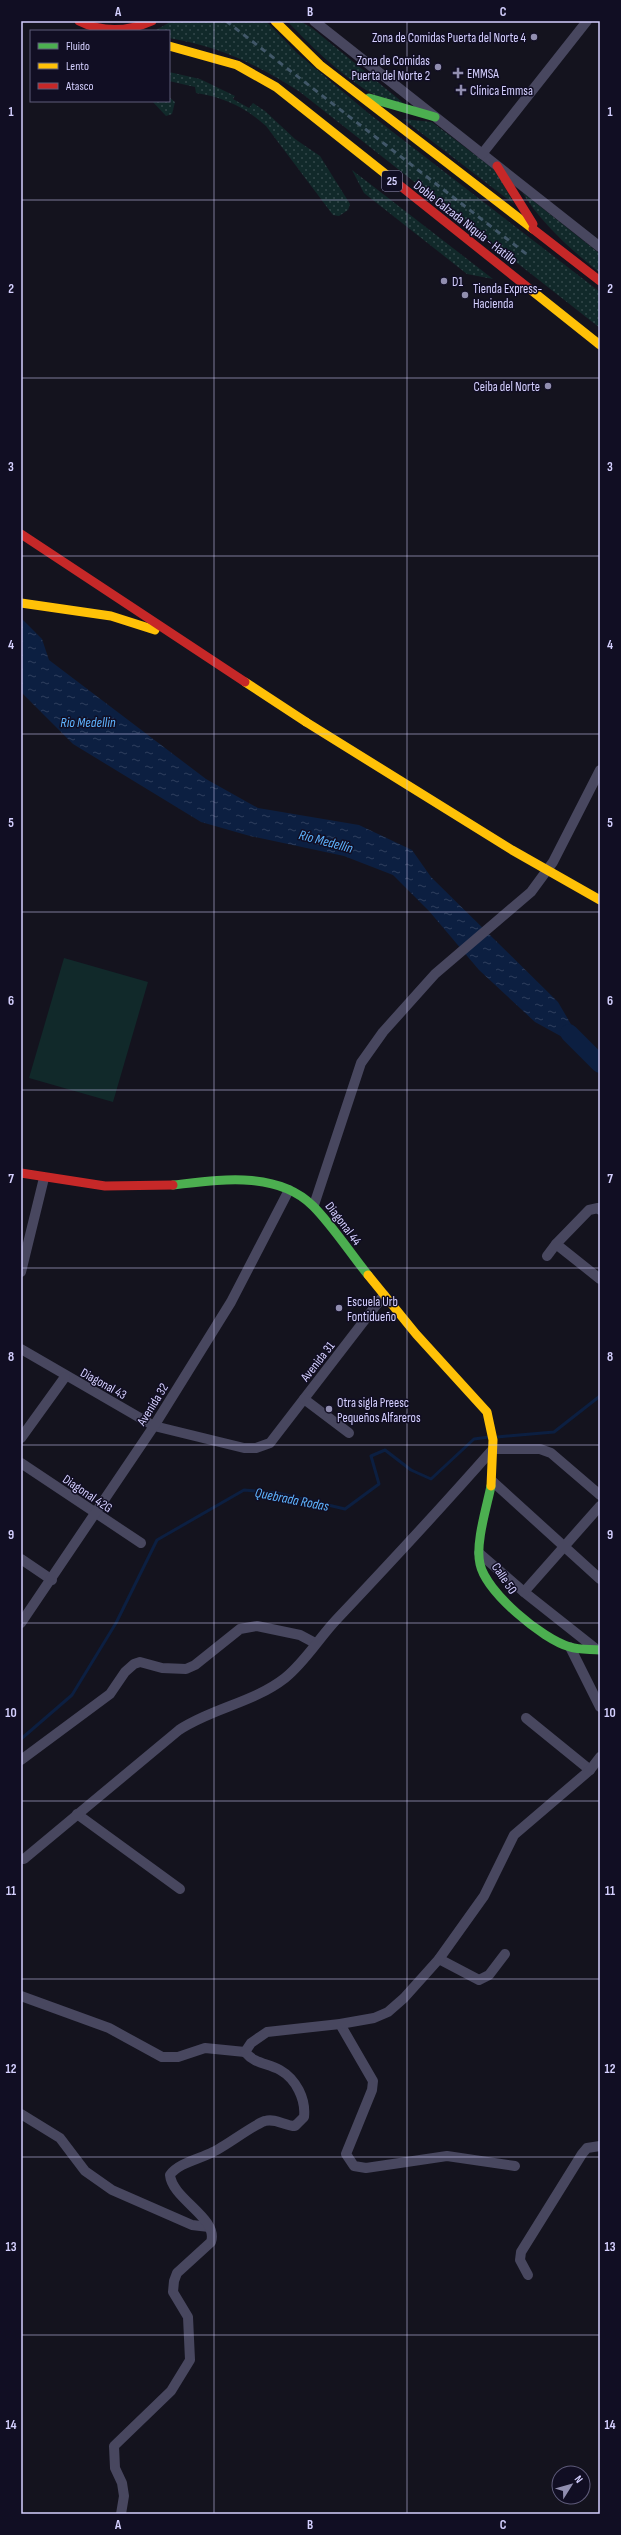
<svg xmlns="http://www.w3.org/2000/svg" width="621" height="2535" viewBox="0 0 621 2535" font-family="'Sofia Sans Condensed',sans-serif">
<defs>
<pattern id="green-dots" width="8" height="8" patternUnits="userSpaceOnUse"><rect width="8" height="8" fill="#11292a"/><path d="M2 2h.1M6 6h.1" fill="none" stroke="#33474a" stroke-width="1.8" stroke-linecap="round"/></pattern>
<pattern id="water-ripples" width="26" height="14" patternUnits="userSpaceOnUse"><rect width="26" height="14" fill="#0c1f41"/><path d="M2 4q2-2 4 0t4 0M15 11q2-2 4 0t4 0" fill="none" stroke="#2e3e5e"/></pattern>
</defs>
<rect width="100%" height="100%" fill="#14131e"/>
<g fill="url(#green-dots)">
<path d="M172,21H266L297,53L367,112L600,292V328L300,92C259,65 218,46 169,38V31H154Z"/>
<path d="M287,21H300L312,28L407,106C398,103 388,102 380,98C345,80 314,49 287,21Z"/>
<path d="M169,72L200,79L235,96L233,99L249,108L253,103L265,111L295,139L320,156L350,204L348,210L339,216L333,215L266,126C245,107 223,97 196,93L195,87L169,81Z"/>
<path d="M169,97L175,102L172,114L166,116L152,101H169Z"/>
<path d="M403,119L432,122L496,171L514,204Z"/>
<path d="M352,170L493,279L467,274L364,193Z"/>
<path d="M522,192L600,254V273C570,249 542,224 522,192Z"/>
</g>
<path fill="#11292a" d="M64,958L148,982L113,1102L29,1078Z"/>
<path fill="url(#water-ripples)" d="M21,618L42,639L49,660L206,779L258,808L359,825L412,850L431,877L558,1002L586,1050L535,1022L479,970L429,911L393,875L344,856L250,836L201,822L73,744L21,692Z"/>
<g fill="none" stroke-linecap="round" stroke-linejoin="round">
<g stroke="#0c1f41" stroke-width="3">
<path d="M497,1437L554,1432L600,1396"/>
<path d="M21,1739L72,1695L116,1623L157,1540L244,1490L277,1493L345,1509L379,1484L371,1456L385,1450L411,1470L431,1479L474,1439L489,1437"/>
</g>
<path stroke="#0c1f41" stroke-width="18" d="M569,1033L600,1064"/>
<g stroke="#48475f" stroke-width="10">
<path d="M314,21L600,247"/>
<path d="M482,154L587,21"/>
<path d="M314,1205L361,1063L383,1032L435,974L531,892L553,862L600,770"/>
<path d="M556,1244L589,1210L598,1208L600,1210"/>
<path d="M547,1256L556,1244L600,1279"/>
<path d="M21,1272L44,1178"/>
<path d="M21,1349L154,1426L244,1448H256L270,1443L384,1295"/>
<path d="M304,1399L349,1433"/>
<path d="M21,1438L65,1377"/>
<path d="M21,1463L141,1543"/>
<path d="M492,1481L600,1579"/>
<path d="M479,1553L524,1592L596,1649"/>
<path d="M21,1559L52,1580"/>
<path d="M524,1592L600,1506"/>
<path d="M21,1623L154,1426L231,1302L289,1190"/>
<path d="M570,1647L600,1707"/>
<path d="M526,1718L590,1770"/>
<path d="M21,1760L110,1694L125,1672L134,1664L140,1662L162,1668L186,1669L195,1665L240,1629L257,1626L300,1635L315,1643"/>
<path d="M77,1814L180,1889"/>
<path d="M24,1859L179,1730C212,1708 253,1703 285,1678C305,1662 319,1638 337,1619C390,1563 442,1507 493,1449H540L551,1453L600,1495"/>
<path d="M439,1959L479,1980L489,1975L505,1954"/>
<path d="M21,1996L109,2028L162,2057H178L205,2048L245,2052"/>
<path d="M340,2024L373,2081L372,2090L346,2154L354,2166L366,2168L447,2156L515,2166"/>
<path d="M21,2114L60,2138L85,2171L112,2190L192,2225L209,2227"/>
<path d="M528,2275L520,2260L521,2252L582,2154L587,2148L600,2146"/>
<path d="M121,2514L124,2496L122,2483L115,2468L114,2446L171,2391L190,2360L188,2317L173,2292L174,2281L177,2273L211,2242C219,2218 172,2199 170,2175C178,2163 200,2159 213,2152C226,2146 256,2123 265,2121C276,2118 285,2126 295,2126L304,2117C306,2099 296,2079 280,2070C267,2063 255,2064 245,2052L251,2043L267,2032L340,2024L374,2018L388,2012L404,1998L439,1959L484,1896L514,1835L590,1770L600,1757"/>
</g>
<g stroke="#4caf50" stroke-width="9">
<path d="M369,98L435,117"/>
<path d="M173,1185C218,1180 277,1170 313,1206C332,1225 351,1254 368,1275"/>
<path d="M491,1486C487,1506 475,1544 480,1564C486,1592 542,1639 570,1647C579,1650 590,1649 600,1650"/>
</g>
<g stroke="#ffc107" stroke-width="9">
<path d="M275,21L320,65L533,229"/>
<path d="M169,46L237,65L276,87L388,176"/>
<path d="M531,290L600,345"/>
<path d="M21,603L111,616L155,630"/>
<path d="M245,682L306,722"/>
<path d="M368,1275L416,1334L487,1412L493,1440L491,1486"/>
</g>
<g stroke="#c62828" stroke-width="9">
<path d="M79,21C103,33 127,32 152,21"/>
<path d="M497,166L533,224"/>
<path d="M388,176L531,290"/>
<path d="M533,229L600,281"/>
<path d="M21,534L245,682"/>
<path d="M21,1173L105,1186L173,1185"/>
</g>
<path stroke="#415768" stroke-width="3" stroke-dasharray="6 5" stroke-linecap="butt" d="M226,21L529,256"/>
<path stroke="#ffc107" stroke-width="9" d="M306,722L512,850L600,900"/>
</g>
<path fill="none" stroke="#d5d0ff" stroke-width="1" stroke-opacity="0.55" d="M214,21V2514M407,21V2514M21,200H600M21,378H600M21,556H600M21,734H600M21,912H600M21,1090H600M21,1268H600M21,1445H600M21,1623H600M21,1801H600M21,1979H600M21,2157H600M21,2335H600"/>
<g fill="#918eb0" stroke="#110e23" stroke-width="1.5">
<circle cx="534" cy="37" r="4"/>
<circle cx="438" cy="67" r="4"/>
<path d="M456 67h4v4h4v4h-4v4h-4v-4h-4v-4h4z"/>
<path d="M459 84h4v4h4v4h-4v4h-4v-4h-4v-4h4z"/>
<circle cx="444" cy="281" r="4"/>
<circle cx="465" cy="295" r="4"/>
<circle cx="548" cy="386" r="4"/>
<circle cx="339" cy="1308" r="4"/>
<circle cx="329" cy="1409" r="4"/>
</g>
<g text-anchor="middle" stroke-width="3" stroke-linejoin="round" paint-order="stroke">
<rect fill="#110e23" stroke="#9a96bd" stroke-width="1" x="382" y="171" width="20" height="20" rx="3"/>
<g font-size="12" font-weight="bold" fill="#d5d0ff">
<text x="392" y="185">25</text>
</g>
<g font-size="13" fill="#d5d0ff" stroke="#110e23" text-anchor="start">
<text x="526" y="42" text-anchor="end">Zona de Comidas Puerta del Norte 4</text>
<text x="430" y="65" text-anchor="end">Zona de Comidas<tspan x="430" dy="15">Puerta del Norte 2</tspan></text>
<text x="467" y="78">EMMSA</text>
<text x="470" y="95">Clínica Emmsa</text>
<text x="452" y="286">D1</text>
<text x="473" y="293">Tienda Express-<tspan x="473" dy="15">Hacienda</tspan></text>
<text x="540" y="391" text-anchor="end">Ceiba del Norte</text>
<text x="347" y="1306">Escuela Urb<tspan x="347" dy="15">Fontidueño</tspan></text>
<text x="337" y="1407">Otra sigla Preesc<tspan x="337" dy="15">Pequeños Alfareros</tspan></text>
</g>
<g font-size="13" fill="#d5d0ff" stroke="#110e23">
<text transform="translate(466 222) rotate(38)" y="5">Doble Calzada Niquia - Hatillo</text>
<text transform="translate(344 1223) rotate(53)" y="5">Diagonal 44</text>
<text transform="translate(317 1361) rotate(-52)" y="5">Avenida 31</text>
<text transform="translate(104 1383) rotate(29)" y="5">Diagonal 43</text>
<text transform="translate(152 1404) rotate(-58)" y="5">Avenida 32</text>
<text transform="translate(88 1493) rotate(34)" y="5">Diagonal 42G</text>
<text transform="translate(505 1578) rotate(56)" y="5">Calle 50</text>
</g>
<g font-size="14" font-style="italic" fill="#5eb4ff" stroke="#110e23">
<text x="88" y="727">Rio Medellin</text>
<text transform="translate(326 841) rotate(15)" y="5">Río Medellín</text>
<text transform="translate(292 1499) rotate(11)" y="5">Quebrada Rodas</text>
</g>
</g>
<rect width="621" height="2535" fill="none" stroke="#110e23" stroke-width="44"/>
<rect x="30" y="30" width="140" height="72" fill="#110e23" stroke="#5f5c7b"/>
<rect x="38" y="43" width="20" height="6" fill="#4caf50" stroke="#5f5c7b"/>
<text x="66" y="50" font-size="12" fill="#d5d0ff">Fluido</text>
<rect x="38" y="63" width="20" height="6" fill="#ffc107" stroke="#5f5c7b"/>
<text x="66" y="70" font-size="12" fill="#d5d0ff">Lento</text>
<rect x="38" y="83" width="20" height="6" fill="#c62828" stroke="#5f5c7b"/>
<text x="66" y="90" font-size="12" fill="#d5d0ff">Atasco</text>
<g transform="translate(571 2485) rotate(53)"><circle r="19" fill="#110e23" stroke="#5f5c7b"/>
<path d="M0-3L7 15L0 10L-7 15Z" fill="#918eb0"/>
<text y="-6" font-size="11" font-weight="bold" text-anchor="middle" fill="#d5d0ff">N</text>
</g>
<rect x="22" y="22" width="577" height="2491" fill="none" stroke="#d5d0ff" stroke-width="1.5"/>
<g font-size="13" text-anchor="middle" font-weight="bold" fill="#d5d0ff">
<text x="118" y="16">A</text>
<text x="310" y="16">B</text>
<text x="503" y="16">C</text>
<text x="11" y="116">1</text>
<text x="610" y="116">1</text>
<text x="11" y="293">2</text>
<text x="610" y="293">2</text>
<text x="11" y="471">3</text>
<text x="610" y="471">3</text>
<text x="11" y="649">4</text>
<text x="610" y="649">4</text>
<text x="11" y="827">5</text>
<text x="610" y="827">5</text>
<text x="11" y="1005">6</text>
<text x="610" y="1005">6</text>
<text x="11" y="1183">7</text>
<text x="610" y="1183">7</text>
<text x="11" y="1361">8</text>
<text x="610" y="1361">8</text>
<text x="11" y="1539">9</text>
<text x="610" y="1539">9</text>
<text x="11" y="1717">10</text>
<text x="610" y="1717">10</text>
<text x="11" y="1895">11</text>
<text x="610" y="1895">11</text>
<text x="11" y="2073">12</text>
<text x="610" y="2073">12</text>
<text x="11" y="2251">13</text>
<text x="610" y="2251">13</text>
<text x="11" y="2429">14</text>
<text x="610" y="2429">14</text>
<text x="118" y="2529">A</text>
<text x="310" y="2529">B</text>
<text x="503" y="2529">C</text>
</g>
</svg>
